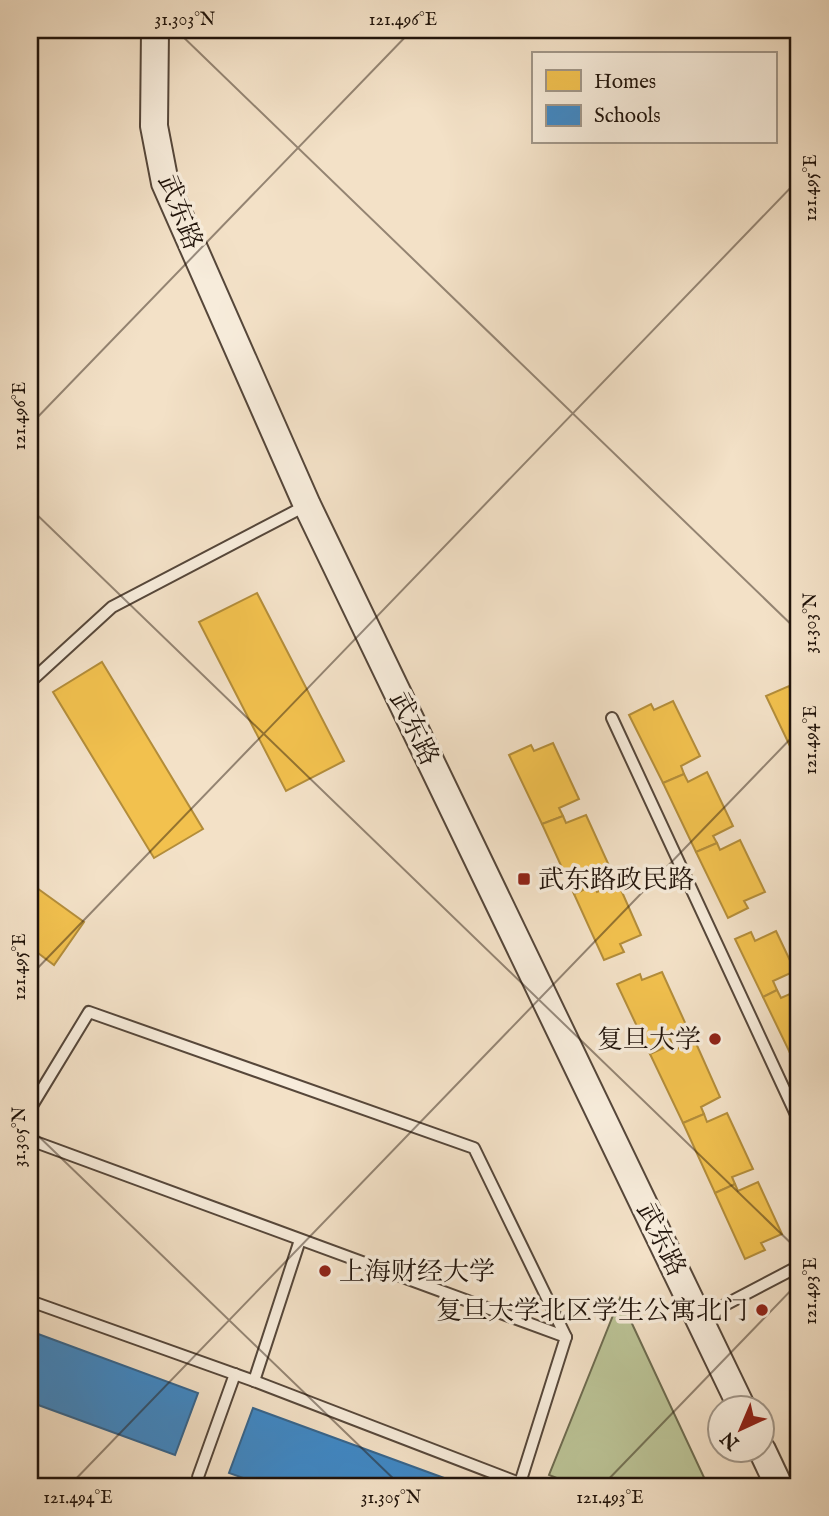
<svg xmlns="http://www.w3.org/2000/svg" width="829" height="1516" viewBox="0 0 829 1516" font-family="'IM FELL English','Noto Serif SC',serif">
<rect width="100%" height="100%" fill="#f3e1c7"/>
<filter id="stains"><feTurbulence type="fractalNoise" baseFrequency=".00286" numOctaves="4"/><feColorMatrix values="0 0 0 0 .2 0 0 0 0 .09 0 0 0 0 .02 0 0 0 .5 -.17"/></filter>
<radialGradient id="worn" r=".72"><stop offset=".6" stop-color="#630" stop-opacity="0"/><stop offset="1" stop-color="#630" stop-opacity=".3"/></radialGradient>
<path fill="#bbc396" stroke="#6e6c50" stroke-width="2" d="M620,1298L708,1486H577L549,1475Z"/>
<g fill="#f2c14e" stroke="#b38d3a" stroke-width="2">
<path d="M257,593L344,761L286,791L199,622Z"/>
<path d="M102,662L203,829L154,858L53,692Z"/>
<path d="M789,686L791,692L799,689V765L766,696Z"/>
<path d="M673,701L700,756L681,766L684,774L663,783L629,715L651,704L654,710Z"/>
<path d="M553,743L579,799L559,808L563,816L542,824L509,755L531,745L534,751Z"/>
<path d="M707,772L733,826L713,836L717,843L696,852L663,783L684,774L688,782Z"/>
<path d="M586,815L611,870L591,878L594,885L574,894L542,824L563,816L566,823Z"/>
<path d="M740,840L765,892L744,901L748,908L728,918L696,852L717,843L720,850Z"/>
<path d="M30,883L84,922L54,965L30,947Z"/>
<path d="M618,883L641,935L620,944L624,952L604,960L574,894L594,885L597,892Z"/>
<path d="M776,931L795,971L773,981L777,990L763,997L735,939L751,932L755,941Z"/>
<path d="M662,972L687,1027L669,1036L672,1044L650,1054L617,984L640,974L642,980Z"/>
<path d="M777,990L781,998L799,990V1049L790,1053L763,997Z"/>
<path d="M695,1041L720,1097L701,1107L704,1114L683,1123L650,1054L672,1044L675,1050Z"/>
<path d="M799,1049V1072L790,1053Z"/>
<path d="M727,1113L753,1169L732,1177L735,1184L715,1193L683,1123L704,1114L707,1122Z"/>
<path d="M758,1182L782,1234L761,1243L765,1250L745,1259L715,1193L735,1184L738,1191Z"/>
</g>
<g fill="#3f88c5" stroke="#36658d" stroke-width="2">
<path d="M30,1331L198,1393L175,1455L30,1402Z"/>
<path d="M253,1408L466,1486H266L229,1473Z"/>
</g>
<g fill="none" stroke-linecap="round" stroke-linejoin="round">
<g stroke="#56473a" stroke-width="14">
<g id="service">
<path d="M30,682L112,607L307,505"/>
<path d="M612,718L799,1121"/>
<path d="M30,1109L89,1012L474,1148L566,1337"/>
<path d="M30,1140L566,1337L520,1483"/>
<path d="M30,1301L254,1381L527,1486"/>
<path d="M700,1318L799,1266"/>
<path d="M254,1381L300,1240"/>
<path d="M198,1477L235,1374"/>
</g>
</g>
<g stroke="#56473a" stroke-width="30">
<g id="tertiary">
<path d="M155,30L154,126L165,183L307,505L742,1408"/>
<path d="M762,1450L779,1486"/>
</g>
</g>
<use href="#service" stroke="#f7ecdb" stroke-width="10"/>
<use href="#tertiary" stroke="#f7ecdb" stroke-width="26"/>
</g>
<path fill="none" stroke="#21140b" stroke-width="2" stroke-opacity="0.45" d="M176,30L799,632M30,425L412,30M30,508L799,1251M30,976L799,179M30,1128L401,1486M69,1486L799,730M602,1486L799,1282"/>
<g fill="#8f2418" stroke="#f7ecdb" stroke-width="2.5">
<rect x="517" y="872" width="14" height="14" rx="3.5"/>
<circle cx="715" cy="1039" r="7"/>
<circle cx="325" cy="1271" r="7"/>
<circle cx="762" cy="1310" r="7"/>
</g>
<g text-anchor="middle" stroke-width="7" stroke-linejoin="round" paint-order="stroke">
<g font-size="26" fill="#21140b" stroke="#f7ecdb">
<text transform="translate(181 212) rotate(69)" y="9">武东路</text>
<text transform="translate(415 728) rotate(64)" y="9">武东路</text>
<text transform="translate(662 1239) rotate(64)" y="9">武东路</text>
</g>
<g font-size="26" fill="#21140b" stroke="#f7ecdb" text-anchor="start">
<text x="538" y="888">武东路政民路</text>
<text x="701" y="1048" text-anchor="end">复旦大学</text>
<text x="339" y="1280">上海财经大学</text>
<text x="748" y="1319" text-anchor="end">复旦大学北区学生公寓北门</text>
</g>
</g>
<rect width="829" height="1516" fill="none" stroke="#f3e1c7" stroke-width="77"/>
<rect x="532" y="52" width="245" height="91" fill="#f7ecdb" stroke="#a19688" stroke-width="2"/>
<rect x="546" y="70" width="35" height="21" fill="#f2c14e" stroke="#a19688" stroke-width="2"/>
<text x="594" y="88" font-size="21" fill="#21140b">Homes</text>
<rect x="546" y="105" width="35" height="21" fill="#3f88c5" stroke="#a19688" stroke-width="2"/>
<text x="594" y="122" font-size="21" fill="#21140b">Schools</text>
<g transform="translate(741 1429) rotate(224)"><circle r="33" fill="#f7ecdb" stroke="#a19688" stroke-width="2"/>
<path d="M0-5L12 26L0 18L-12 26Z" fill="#8f2418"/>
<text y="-10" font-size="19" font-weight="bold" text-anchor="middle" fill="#21140b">N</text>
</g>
<rect x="38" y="38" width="752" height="1440" fill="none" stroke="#21140b" stroke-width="2.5"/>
<g font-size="18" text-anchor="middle" fill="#21140b">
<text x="185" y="25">31.303°N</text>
<text x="403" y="25">121.496°E</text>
<text transform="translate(810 188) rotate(-90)" y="6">121.495°E</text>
<text transform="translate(19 416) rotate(-90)" y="6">121.496°E</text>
<text transform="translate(810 623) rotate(-90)" y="6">31.303°N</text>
<text transform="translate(810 740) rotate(-90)" y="6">121.494°E</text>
<text transform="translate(19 967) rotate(-90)" y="6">121.495°E</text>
<text transform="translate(19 1137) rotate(-90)" y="6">31.305°N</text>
<text transform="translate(810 1291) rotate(-90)" y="6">121.493°E</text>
<text x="78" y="1503">121.494°E</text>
<text x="391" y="1503">31.305°N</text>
<text x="610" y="1503">121.493°E</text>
</g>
<rect width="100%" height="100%" filter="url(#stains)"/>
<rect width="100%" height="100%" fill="url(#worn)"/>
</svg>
